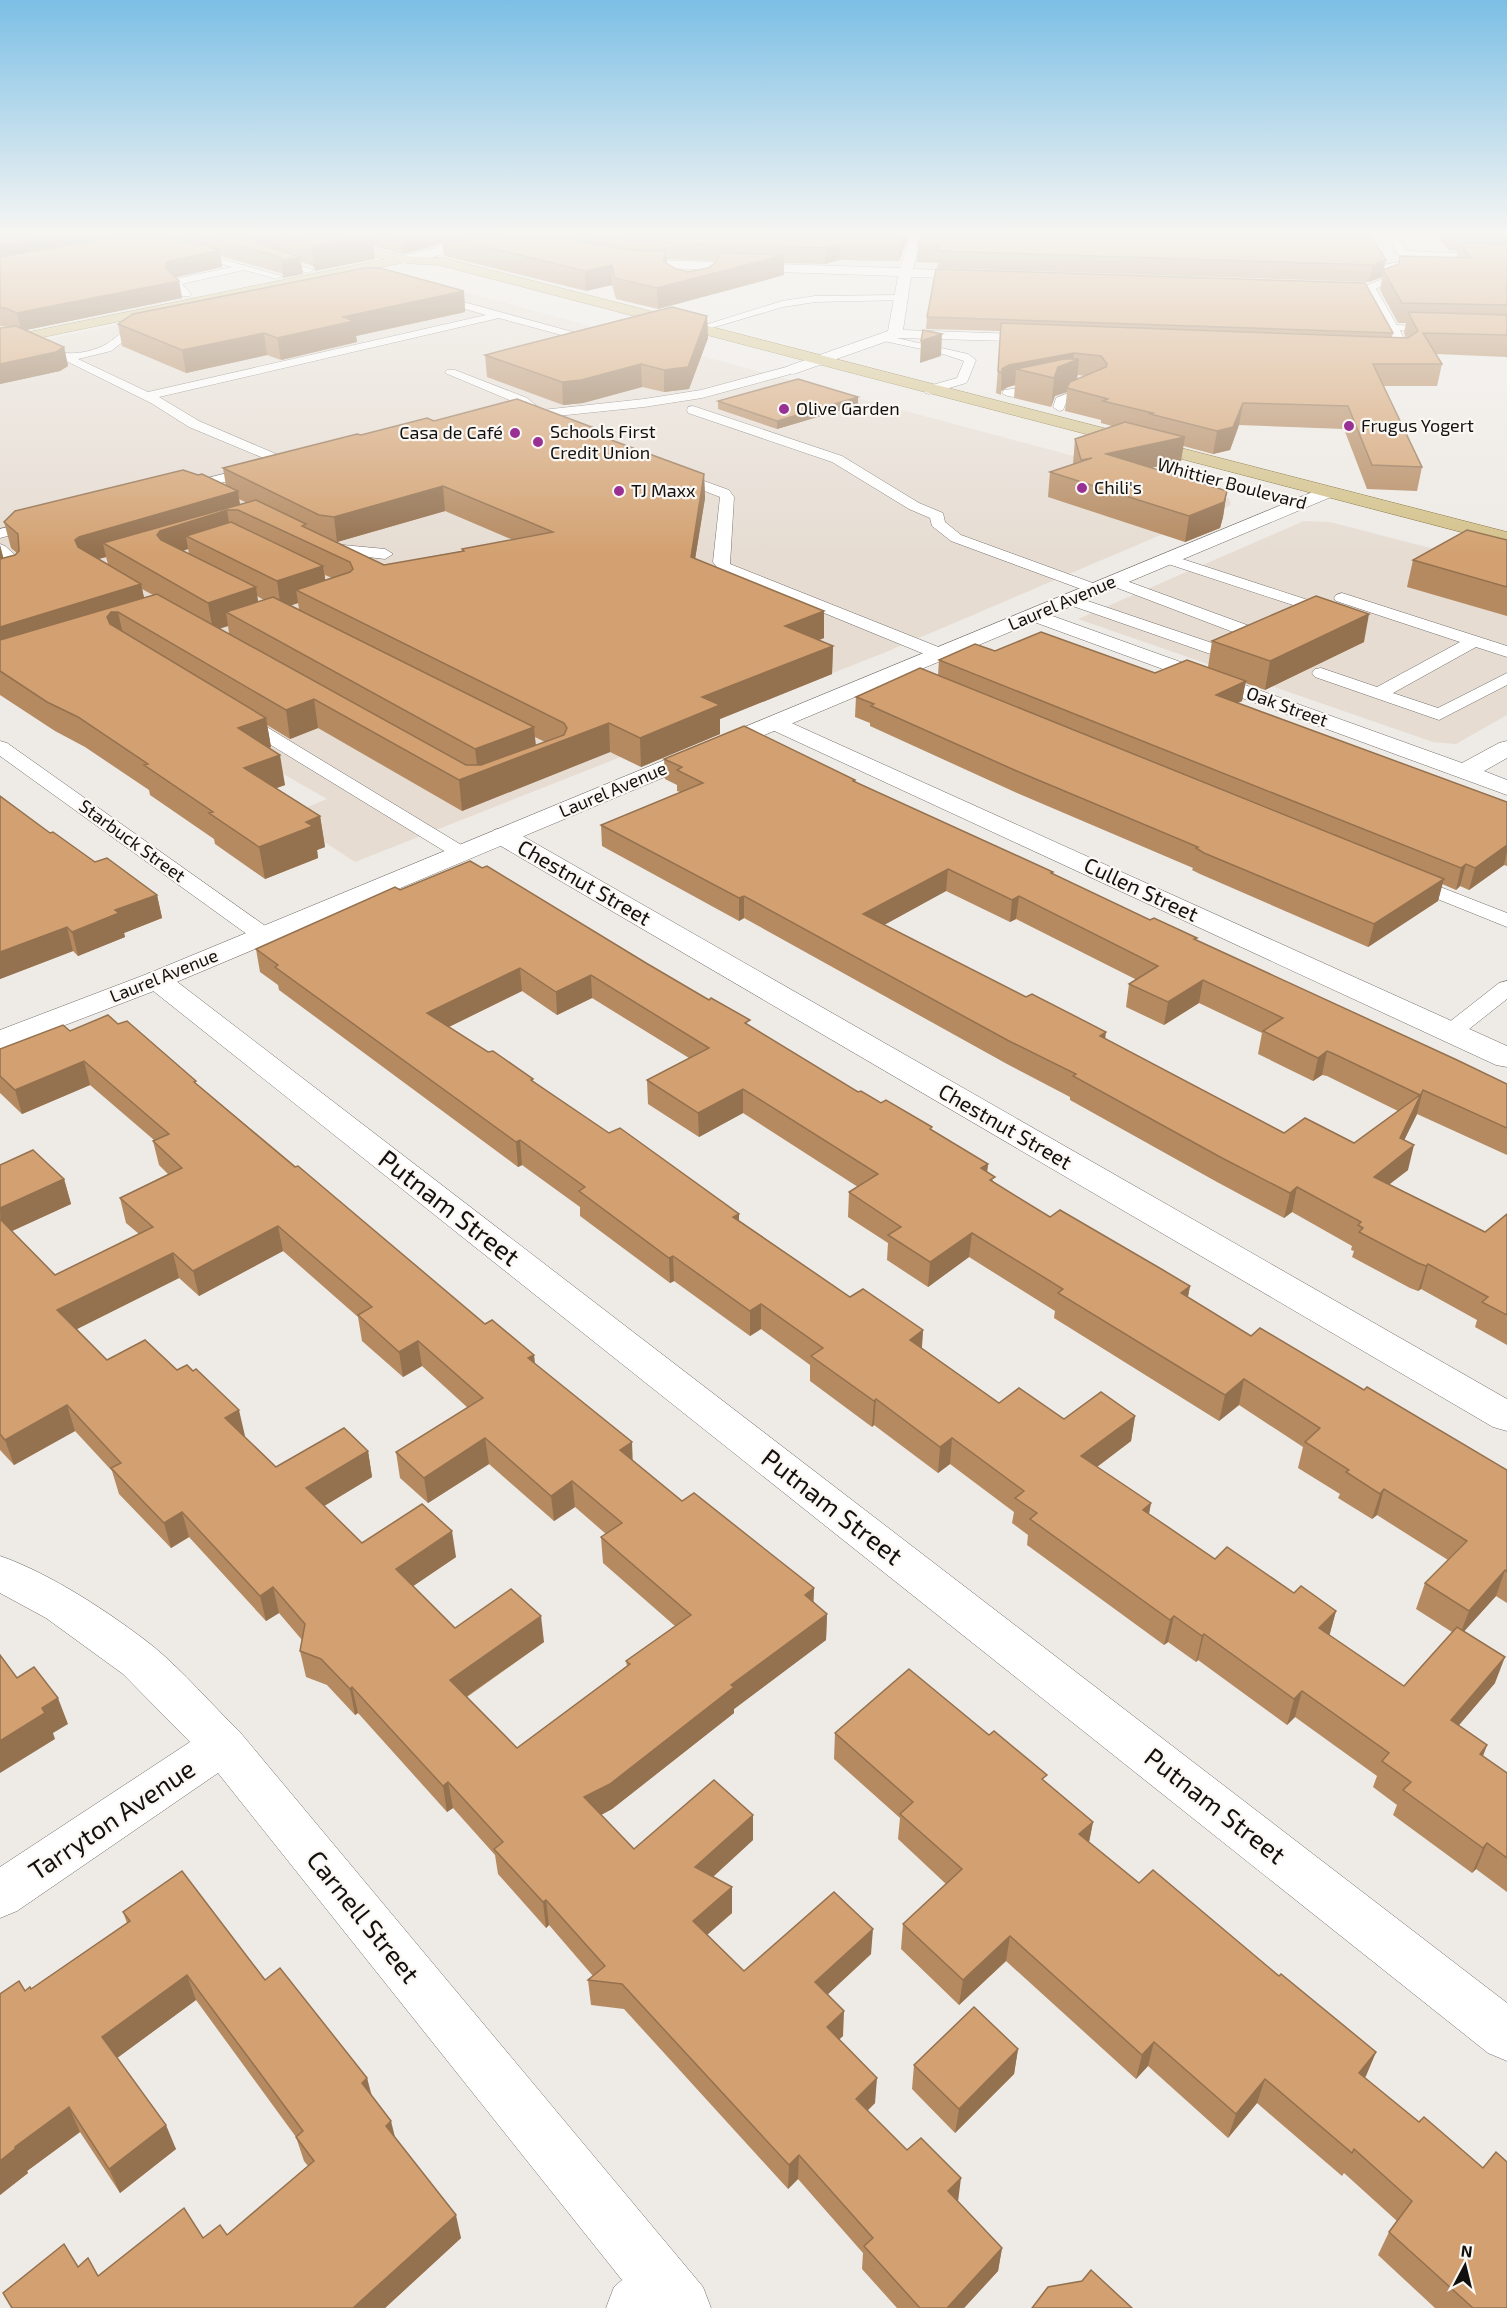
<svg xmlns="http://www.w3.org/2000/svg" width="1507" height="2308" viewBox="0 0 1507 2308" font-family="'Exo 2',sans-serif">
<rect width="100%" height="100%" fill="#eeeae5"/>
<g fill="#e6dcd2">
<path d="M394,273L1229,498L1231,505L886,652L355,862L285,816L327,799L93,665L0,690V349L341,279Z"/>
<path d="M1304,521L1330,522L1507,568V715L1456,744L1433,742L1078,619Z"/>
</g>
<g fill="none" stroke-linecap="round" stroke-linejoin="round">
<g stroke="#726e6a" stroke-width="1">
<g id="lane">
<path d="M107,231H122L282,276L277,279L244,270L182,284L191,294L190,296H182L170,282L171,280L232,267Z"/>
<path d="M1385,231H1395L1406,251L1507,255V261L1402,257L1397,254Z"/>
<path d="M264,256H272L313,270L308,273L264,260Z"/>
<path d="M1403,261L1423,262L1428,265L1423,268L1394,269V281L1373,290H1365V286L1385,278L1384,265Z"/>
<path d="M431,293L591,337L593,339L587,342L499,318L159,397L199,421L290,460L292,463L285,467L189,427L151,403L56,356L62,352C74,356 98,350 108,343C123,333 134,320 155,324V328L133,334L111,351L78,359L148,392L486,315L427,298L426,296Z"/>
<path d="M901,295L905,296V300L815,302L783,307L698,332L692,329L782,301L815,296Z"/>
<path d="M1391,325L1507,328V334L1387,330V326Z"/>
<path d="M883,335L968,354L976,360L968,380L966,383L929,394L925,393L923,390L925,387L957,378L964,361L940,353L879,340V336Z"/>
<path d="M794,365L798,366V372L702,398L644,407L518,420L512,416L513,413L528,411L519,404L445,373L447,370H455L527,398L542,410L644,399L701,390Z"/>
<path d="M1047,381L1053,385C1043,394 1012,402 1002,393L1004,390L1028,387Z"/>
<path d="M1096,382L1102,386L1100,389L1066,403L1063,410L1059,411L1053,407L1056,398Z"/>
<path d="M693,406L842,456L919,503L943,513L945,522L961,535L1101,586L1103,589L1101,592H1089L951,541L932,526L930,518L909,509L832,462L688,413L687,410L688,407Z"/>
<path d="M259,465L266,469L264,472L181,493L174,489L176,486Z"/>
<path d="M671,469L729,490L734,497L730,564L946,650L948,654L946,658H934L719,570L713,562L720,497L666,476L664,473Z"/>
<path d="M40,519L45,520L47,523L45,526L0,538V529Z"/>
<path d="M322,543L385,549L393,554L385,559L317,551L314,548Z"/>
<path d="M0,544L5,546L23,562V576L21,579L0,585V575L7,573V563L0,557Z"/>
<path d="M1167,554L1311,601L1318,612L1297,624H1285L1283,621L1301,610L1299,607L1162,562L1159,559Z"/>
<path d="M1113,576L1266,632L1268,636L1266,640H1254L1107,584L1105,581Z"/>
<path d="M1342,593L1507,646V657L1476,647L1393,693L1438,708L1507,673V685L1439,720L1315,677L1312,673L1315,669L1321,668L1377,687L1460,642L1336,601L1334,598L1336,595Z"/>
<path d="M1070,595L1224,647L1242,640L1250,645L1231,657H1219L1064,603L1062,600L1064,597Z"/>
<path d="M241,714L247,715L468,849L471,853L468,857H454L235,723L232,719L235,715Z"/>
<path d="M0,741L7,743L271,930L274,935L271,940L263,942L255,940L0,756Z"/>
<path d="M1407,874L1507,913V927L1400,884L1397,880L1400,876Z"/>
<path d="M1507,981V999L1459,1037L1451,1039L1443,1037L1439,1032L1443,1027L1499,983Z"/>
</g>
</g>
<g stroke="#726e6a" stroke-width="1">
<g id="street">
<path d="M912,231H924L913,269L981,271L988,275L981,279L911,277L903,330L1046,335L1053,339L1051,342L896,338L794,374L788,372L786,369L788,366L888,331L898,276L625,267L618,263L625,259L900,268Z"/>
<path d="M1323,283L1374,285L1412,352L1409,355H1399L1364,292L1318,290L1316,287L1318,284Z"/>
<path d="M1033,609L1462,763L1499,743L1507,741V758L1484,771L1507,780V795L1026,619L1022,615L1026,611Z"/>
<path d="M776,716L1507,1046V1067L1496,1065L768,728L764,723L768,718Z"/>
<path d="M503,828L512,830L1507,1399V1431L1493,1427L494,842L490,836L494,830Z"/>
<path d="M157,971L167,974L1507,2003V2061L1488,2053L147,986L142,980L147,974Z"/>
<path d="M0,1556C50,1573 112,1614 154,1647C184,1672 211,1704 239,1731L703,2287L711,2308H606L614,2287L622,2280L218,1773L17,1911L0,1918V1867L190,1742L123,1674L46,1618L0,1593Z"/>
</g>
</g>
<g stroke="#726e6a" stroke-width="1">
<g id="secondary">
<path d="M463,231H476C459,253 430,258 404,264L397,260L399,257L435,248Z"/>
<path d="M1325,487L1331,489L1334,493L1331,497L167,986L0,1050V1030L147,974Z"/>
</g>
</g>
<g stroke="#7e692e" stroke-width="1">
<path id="primary" d="M281,231H301L404,256L444,258L1507,532V544L439,265L401,263L0,346V338L385,259L283,234Z"/>
</g>
<use href="#lane" fill="#fff" fill-rule="evenodd"/>
<use href="#street" fill="#fff" fill-rule="evenodd"/>
<use href="#secondary" fill="#fff" fill-rule="evenodd"/>
<use href="#primary" fill="#d4c28b" fill-rule="evenodd"/>
</g>
<g fill="#b58a61" fill-rule="evenodd">
<path d="M0,231H124L125,236L139,233L129,231H459L450,236L466,237L465,231H910L899,261L839,260L825,264L784,263V275L658,309L616,299L612,285L586,291L444,256L442,241L434,246L403,254L373,246L375,259L315,271L313,266L301,262L303,274L283,278V274L221,256L222,267L175,277L179,281L182,298L27,330L64,347L68,366L60,371L0,384V327V328L10,327L0,326ZM173,232L174,238L161,234ZM667,259L717,261L708,268L688,272L674,268L667,264Z"/>
<path d="M1367,231L1384,270L1456,258L1458,251L1448,250L1434,231H1507V358L1506,357L1436,354L1442,364L1437,386H1383L1422,467L1417,491L1367,489L1344,429L1239,425L1230,450L1213,454L1183,446L1181,461L1151,468L1227,491L1223,517L1220,528L1185,542L1048,497L1050,472L1073,464L1075,439L1112,426L1101,423V420L1065,411L1067,392L1055,396L1051,407L1014,398L1015,385L1008,387L1001,391V395L996,393L1001,331L926,329L927,317L1393,333L1392,337L1406,338L1404,333L1406,323H1398L1380,290L1382,277L1369,282L937,268L938,263L917,262L918,245ZM1078,375L1085,376L1077,379Z"/>
<path d="M464,291L465,312L356,336L357,342L281,360L267,355L186,373L122,346L118,324Z"/>
<path d="M707,316L708,338L689,389L664,392L642,387L583,403L563,405L487,377L485,355Z"/>
<path d="M718,401L858,405L777,429L718,409Z"/>
<path d="M434,421L613,435V440L704,474L705,498L695,559L824,638L819,640L833,646L832,674L720,719V734L641,767L610,752L462,811L318,728L290,739L267,725L271,747L269,748L285,785L276,788L320,816L325,847L317,850L318,858L265,879L215,844L214,839L150,795L149,790L85,747L55,731L0,695V545L3,558L15,555L17,553L11,548L4,522L226,486L223,468L361,435ZM239,499L247,503L240,505ZM445,511L513,540L462,549V551L384,565L337,542ZM188,549L189,554L183,551ZM106,557L108,564L98,559ZM325,575L332,578L325,580ZM142,589L153,595L144,598ZM257,596L264,600L258,602ZM298,603L299,609L291,605ZM228,626L229,634L219,628ZM535,737L545,742L536,745Z"/>
<path d="M1507,540V616L1407,587L1413,560Z"/>
<path d="M1212,641L1364,642L1265,690L1245,683L1242,701L1237,703L1507,802V866L1504,865L1469,890L1460,886L1456,890L1442,884L1438,901L1368,947L1200,874L1192,870L1193,868L1017,793L870,726V723L855,717L856,697L938,676L939,660L995,651L1155,673L1208,667Z"/>
<path d="M664,759L855,782L1053,872V874L1150,920L1196,941L1507,1084V1155L1417,1114L1404,1140L1408,1170L1389,1184L1485,1232L1507,1214V1345L1475,1327L1477,1320L1421,1289L1418,1291L1410,1288L1352,1257L1354,1251L1351,1250L1352,1246L1292,1212L1284,1218L1217,1182L1070,1100V1097L1007,1064L744,918L739,921L602,846L601,825L680,792L677,791V785L665,779ZM946,891L1010,922L1016,919L1137,980L1129,984L1126,1007L1164,1025L1199,1003L1262,1033L1258,1054L1313,1081L1322,1075L1327,1076L1398,1111L1354,1143L1284,1133L884,925Z"/>
<path d="M50,833L95,862L157,895L162,918L124,933L125,937L78,956L73,951L0,979Z"/>
<path d="M400,890L750,1026L858,1092L881,1103L932,1130L988,1164L987,1172L994,1182L1050,1217L1190,1286L1188,1297L1251,1336L1364,1390L1507,1470V1603L1496,1596L1464,1631L1495,1683L1459,1725L1487,1745L1483,1756L1507,1773V1892L1476,1869L1472,1873L1393,1815L1397,1805L1373,1787L1377,1776L1295,1717L1287,1725L1198,1660L1196,1662L1168,1642L1164,1645L1027,1545L1028,1535L1012,1523L1014,1512L950,1464L938,1473L874,1425L872,1427L810,1381V1365L761,1329L750,1336L674,1281L670,1283L580,1216V1207L522,1165L518,1167L279,990L278,985L260,972L256,949ZM522,991L557,1015L592,998L689,1058L647,1080L648,1104L699,1137L743,1113L858,1187L849,1192L848,1217L888,1243L887,1260L928,1287L969,1257L1055,1311L1054,1318L1219,1421L1239,1405L1303,1447L1298,1468L1340,1494L1338,1498L1372,1519L1377,1515L1448,1560L1425,1583L1416,1609L1452,1632L1404,1686L1329,1635L1336,1611L1215,1559L1149,1514L1151,1503L1097,1467L1131,1441L1135,1416L1064,1419L999,1403L922,1348L923,1330L850,1297L739,1220V1214L609,1133L533,1082L449,1027Z"/>
<path d="M118,1024L197,1084L485,1324L534,1355L535,1364L633,1461L682,1501L814,1588L813,1603L827,1614L826,1640L734,1709V1713L612,1809L601,1815L634,1849L753,1840L713,1877L732,1913L707,1935L744,1971L871,1954L828,1994L843,2036L839,2039L875,2103L867,2111L958,2202L1002,2248L998,2271L964,2308H897L862,2269L863,2253L798,2179L788,2189L624,2009L591,2005L588,1980L593,1976L549,1925L546,1928L498,1874L495,1855L453,1808L447,1812L358,1713L355,1715L327,1685L306,1677L300,1651L302,1640L279,1613L266,1621L189,1537L171,1548L119,1494L112,1471L75,1431L14,1465L0,1450V1165L64,1179L71,1204L12,1231L55,1275L139,1234L126,1223L120,1198L168,1174L159,1165L153,1141L154,1140L90,1085L22,1114L0,1093V1049L70,1031ZM283,1251L358,1317L362,1341L403,1377L422,1366L468,1408L396,1452L400,1478L428,1503L489,1464L554,1521L575,1507L606,1534L601,1537L603,1563L675,1626L626,1661L627,1666L517,1748L467,1697L544,1642L455,1628L413,1586L456,1557L362,1543L324,1506L372,1477L368,1451L276,1467L244,1436H245L107,1360L77,1329L179,1278L199,1296Z"/>
<path d="M835,1733L1046,1782L1093,1822L1089,1842L1139,1883L1279,1976L1376,2052L1365,2077L1507,2308H1435L1378,2255L1389,2232L1397,2221L1344,2173L1342,2176L1257,2103L1228,2138L1148,2066L1136,2079L1006,1961L959,2005L901,1949L903,1924L946,1884L898,1839L900,1818L834,1759Z"/>
<path d="M123,1912L265,1980L367,2078L372,2096L396,2139L461,2238L385,2308H12L78,2267L98,2276L203,2238L227,2235L308,2166L304,2161L296,2137L196,2000L117,2058L176,2149L120,2193L80,2132L27,2171L28,2173L0,2195L25,1991L31,1989L127,1923Z"/>
<path d="M1018,2049L1014,2074L955,2133L912,2089L914,2065Z"/>
</g>
<g fill="#94714f">
<path d="M79,231H124L126,240L0,263V245Z"/>
<path d="M148,231H173V232L149,236Z"/>
<path d="M428,231H459L448,237L442,236V241L434,246L403,254L402,237Z"/>
<path d="M905,231H910L899,261L900,245Z"/>
<path d="M278,232L280,248L262,252L250,240L252,237Z"/>
<path d="M372,234L375,259L315,271L311,246Z"/>
<path d="M840,244L839,260L825,264V248Z"/>
<path d="M220,250L222,267L169,279L179,281L182,298L21,331L17,313L166,268V262Z"/>
<path d="M666,251L667,271L663,261Z"/>
<path d="M784,255V275L658,309L657,288Z"/>
<path d="M300,257L303,274L283,278L281,261Z"/>
<path d="M1386,260L1382,277L1369,282L1373,265Z"/>
<path d="M612,265V285L586,291L585,271Z"/>
<path d="M464,291L465,312L356,336L357,342L281,360L277,338L343,317Z"/>
<path d="M707,316L708,338L689,389L664,392V370Z"/>
<path d="M264,333L267,355L186,373L182,350Z"/>
<path d="M942,334L941,356L920,363L921,341Z"/>
<path d="M64,347L68,366L60,371L0,384V364Z"/>
<path d="M1074,353L1073,361L1079,359L1076,388H1067V392L1055,396L1051,407L1054,378L1016,369L1015,385L1008,387L1001,391L1002,369L1009,365Z"/>
<path d="M641,364L642,387L583,403L563,405L562,382Z"/>
<path d="M858,397V405L777,429V421Z"/>
<path d="M1243,403L1239,425L1230,450L1213,454L1217,431Z"/>
<path d="M1185,437L1181,461L1103,479L1106,454Z"/>
<path d="M704,474L705,498L691,584V557Z"/>
<path d="M443,486L445,511L337,542L334,517Z"/>
<path d="M238,491L241,512L238,510H227L231,536H186L188,549L165,556L103,543L106,557L84,563L75,540L79,537Z"/>
<path d="M1227,491L1223,517L1220,528L1185,542L1189,516Z"/>
<path d="M0,545L5,564L0,574Z"/>
<path d="M323,566L327,593L296,590L298,603L281,609L277,581Z"/>
<path d="M141,584L147,611L118,612L124,639L0,657V627Z"/>
<path d="M256,587L260,615L226,612L228,626L213,631L208,603Z"/>
<path d="M824,611V638L784,653L785,626Z"/>
<path d="M1369,614L1364,642L1265,690L1270,661Z"/>
<path d="M833,646L832,674L720,719V734L641,767L640,738L702,697Z"/>
<path d="M1246,681L1242,701L1212,715L1216,695Z"/>
<path d="M314,699L318,728L290,739L286,710Z"/>
<path d="M266,718L271,747L243,758L238,728Z"/>
<path d="M609,723L610,752L462,811L459,780L478,773L475,749L534,727L536,751Z"/>
<path d="M280,755L285,785L250,798L244,768Z"/>
<path d="M320,816L325,847L317,850L318,858L265,879L259,847L306,822Z"/>
<path d="M1507,845V852L1504,865L1469,890L1475,868Z"/>
<path d="M1466,864L1460,886L1456,890L1461,868Z"/>
<path d="M948,869L946,891L862,937L863,914Z"/>
<path d="M1444,879L1438,901L1368,947L1374,924Z"/>
<path d="M157,895L162,918L124,933L125,937L78,956L72,932L115,910Z"/>
<path d="M744,896V918L739,921V898Z"/>
<path d="M1019,896L1016,919L1010,922L1012,900Z"/>
<path d="M67,927L73,951L0,979V952Z"/>
<path d="M520,968L522,991L430,1036L427,1013Z"/>
<path d="M591,975L592,998L557,1015L556,992Z"/>
<path d="M1203,980L1199,1003L1164,1025L1168,1002Z"/>
<path d="M1106,1032L1103,1056L1100,1036Z"/>
<path d="M1327,1051L1322,1075L1313,1081L1318,1058Z"/>
<path d="M84,1061L90,1085L22,1114L15,1090Z"/>
<path d="M743,1089V1113L699,1137L698,1113Z"/>
<path d="M1423,1090L1417,1114L1394,1161L1414,1145L1408,1170L1368,1201L1374,1177L1400,1138Z"/>
<path d="M520,1140L522,1165L518,1167L516,1142Z"/>
<path d="M988,1164L985,1188L981,1168Z"/>
<path d="M64,1179L71,1204L1,1236L0,1208Z"/>
<path d="M1297,1187L1292,1212L1284,1218L1290,1193Z"/>
<path d="M739,1214V1238L733,1217Z"/>
<path d="M278,1226L283,1251L199,1296L193,1271Z"/>
<path d="M972,1233L969,1257L928,1287L930,1262Z"/>
<path d="M173,1253L179,1278L65,1335L57,1310Z"/>
<path d="M673,1256L674,1281L670,1283L669,1258Z"/>
<path d="M1428,1264L1421,1289L1418,1291L1426,1266Z"/>
<path d="M1190,1286L1185,1311L1181,1293Z"/>
<path d="M761,1304V1329L750,1336V1311Z"/>
<path d="M923,1330L921,1356L910,1340Z"/>
<path d="M418,1341L422,1366L403,1377L399,1352Z"/>
<path d="M534,1355L536,1381L528,1358Z"/>
<path d="M1244,1379L1239,1405L1219,1421L1225,1395Z"/>
<path d="M876,1399L874,1425L872,1427L874,1401Z"/>
<path d="M67,1405L75,1431L14,1465L5,1440Z"/>
<path d="M239,1410L245,1436L231,1444L225,1418Z"/>
<path d="M1135,1416L1131,1441L1077,1482L1081,1456Z"/>
<path d="M485,1438L489,1464L428,1503L424,1478Z"/>
<path d="M952,1438L950,1464L938,1473L940,1447Z"/>
<path d="M632,1442L633,1468L620,1450Z"/>
<path d="M368,1451L372,1477L311,1514L306,1488Z"/>
<path d="M572,1481L575,1507L554,1521L551,1496Z"/>
<path d="M1384,1489L1377,1515L1372,1519L1380,1494Z"/>
<path d="M1151,1503L1146,1528L1143,1510Z"/>
<path d="M182,1512L189,1537L171,1548L164,1523Z"/>
<path d="M452,1531L456,1557L400,1595L396,1569Z"/>
<path d="M1505,1570L1496,1596L1459,1637L1469,1611Z"/>
<path d="M273,1587L279,1613L266,1621L260,1596Z"/>
<path d="M814,1588L813,1614L805,1595Z"/>
<path d="M1336,1611L1329,1637L1319,1628Z"/>
<path d="M827,1614L826,1640L734,1709V1713L612,1809L586,1823L584,1797L731,1685Z"/>
<path d="M541,1616L544,1642L454,1705L450,1680Z"/>
<path d="M1174,1616L1168,1642L1164,1645L1170,1620Z"/>
<path d="M1204,1634L1198,1660L1196,1662L1202,1636Z"/>
<path d="M1505,1657L1495,1683L1441,1746L1451,1720Z"/>
<path d="M352,1687L358,1713L355,1715L350,1689Z"/>
<path d="M1302,1691L1295,1717L1287,1725L1294,1699Z"/>
<path d="M58,1698L68,1724L53,1733L55,1739L0,1773V1741L42,1708Z"/>
<path d="M1487,1745L1477,1771L1480,1754Z"/>
<path d="M448,1782L453,1808L447,1812L443,1786Z"/>
<path d="M753,1815V1840L696,1892L695,1867Z"/>
<path d="M1093,1822L1088,1847L1079,1834Z"/>
<path d="M1487,1843L1476,1869L1472,1873L1483,1848Z"/>
<path d="M732,1887V1913L694,1946L693,1921Z"/>
<path d="M546,1900L549,1925L546,1928L543,1902Z"/>
<path d="M873,1929L871,1954L814,2007L815,1982Z"/>
<path d="M1010,1936L1006,1961L959,2005L963,1980Z"/>
<path d="M187,1975L196,2000L113,2061L102,2037Z"/>
<path d="M844,2011L843,2036L826,2052L827,2027Z"/>
<path d="M1154,2042L1148,2066L1136,2079L1142,2055Z"/>
<path d="M1018,2049L1014,2074L955,2133L959,2109Z"/>
<path d="M1376,2052L1366,2076L1349,2097L1359,2073Z"/>
<path d="M367,2078L373,2103L362,2083Z"/>
<path d="M877,2078L875,2103L854,2124L856,2099Z"/>
<path d="M1265,2079L1257,2103L1228,2138L1236,2114Z"/>
<path d="M69,2107L80,2132L27,2171L28,2173L0,2195V2161L15,2147Z"/>
<path d="M391,2121L397,2145L386,2126Z"/>
<path d="M166,2125L176,2149L120,2193L109,2169Z"/>
<path d="M799,2155L798,2179L788,2189L789,2165Z"/>
<path d="M961,2178L958,2202L948,2191Z"/>
<path d="M456,2215L461,2238L385,2308H353Z"/>
<path d="M1002,2248L998,2271L964,2308H947Z"/>
</g>
<g fill="#d3a171" stroke="#94714f" stroke-width="1.5" fill-rule="evenodd">
<path d="M0,231H84L0,245Z"/>
<path d="M150,231L220,250L166,262V268L179,281L17,313L5,308H0V257Z"/>
<path d="M185,231H280L252,237L250,240L300,257L281,261L280,257Z"/>
<path d="M282,231H358L372,234L311,246L309,241L278,232Z"/>
<path d="M375,231H428L402,237Z"/>
<path d="M566,231H905L900,245L840,244L825,248L631,241Z"/>
<path d="M922,231H1367L1386,260L1373,265L938,251L939,246L918,245Z"/>
<path d="M1451,231H1507V234L1452,232Z"/>
<path d="M442,236L564,239L630,250L666,251L663,261L674,268L688,272L708,268L716,262L721,253L784,255L657,288L615,278L612,265L585,271Z"/>
<path d="M1460,243L1507,244V305L1402,303L1383,270L1399,264L1400,256L1471,258Z"/>
<path d="M365,268H380L464,291L343,317L354,321L277,338L264,333L182,350L118,324L133,314Z"/>
<path d="M936,269L1365,283L1393,333L927,317Z"/>
<path d="M672,307L707,316L688,367L664,370L641,364L581,380L562,382L485,355Z"/>
<path d="M1408,312L1507,315V335L1423,333L1442,364H1373L1422,467L1372,465L1348,406L1243,403L1233,427L1217,431L1150,414L1153,413L1103,401L1108,399L1067,388L1070,382L1106,367L1107,364L1101,356L1074,353L1009,365L1002,369V373L998,371L1001,323L1408,338L1418,331Z"/>
<path d="M16,326L64,347L56,352L0,364V328Z"/>
<path d="M923,330L942,334L921,341Z"/>
<path d="M1064,359H1079L1058,367L1054,378L1016,369Z"/>
<path d="M798,379L858,397L777,421L718,401Z"/>
<path d="M517,399L613,435L611,440L704,474L691,557L824,611L785,626L833,646L702,697L720,705L640,738L609,723L459,780L314,699L286,710L118,612H111L107,617L110,624L266,718L238,728L280,755L244,768L320,816L306,822L313,826L259,847L209,813L213,812L144,765L148,764L78,717L47,702L0,671V640L157,594L466,765H481L564,735L567,728L564,723L296,590L350,572L353,569L350,562L238,510H227L160,531L157,535L161,540L256,587L208,603L103,543L256,500L306,524L302,526L384,565L464,551L462,549L553,532L443,486L334,517L319,515L223,468L357,434L361,435L427,418L434,421Z"/>
<path d="M1125,422L1185,437L1106,454L1227,491L1224,502L1189,516L1050,472L1092,458L1081,460L1075,439Z"/>
<path d="M183,470L198,475L202,474L238,491L79,537L75,540L78,547L141,584L0,627V559L15,555L19,551L18,534L4,522L15,511Z"/>
<path d="M231,522L323,566L277,581L186,536Z"/>
<path d="M1467,530L1507,540V587L1413,560Z"/>
<path d="M1316,596L1369,614L1270,661L1212,641Z"/>
<path d="M273,597L534,727L475,749L226,612Z"/>
<path d="M1041,632L1155,673L1187,660L1246,681L1216,695L1507,802V845L1475,868L1466,864L1461,868L939,660L975,644L995,651Z"/>
<path d="M920,668L1444,879L1374,924L1204,853L1196,848L1198,847L1019,772L871,706L874,704L856,697Z"/>
<path d="M744,726L855,780L853,781L1053,872L1051,873L1150,920L1154,918L1197,938L1194,939L1457,1060L1507,1084V1128L1423,1090L1400,1138L1414,1145L1374,1177L1485,1232L1507,1214V1315L1482,1302L1488,1297L1428,1264L1426,1266L1418,1263L1359,1232L1363,1228L1358,1225L1361,1222L1297,1187L1290,1193L1222,1158L1073,1076L1076,1074L1009,1041L744,896L739,898L601,825L703,783L677,770L682,767L664,759ZM948,869L1012,900L1019,896L1158,966L1129,984L1168,1002L1203,980L1283,1018L1263,1031L1318,1058L1327,1051L1332,1053L1420,1095L1354,1143L1305,1118L1284,1133L1100,1036L1106,1032L1032,994L1026,997L863,914Z"/>
<path d="M0,796L50,833L53,832L95,862L107,858L157,895L115,910L119,913L72,932L67,927L0,952Z"/>
<path d="M470,861L482,868L487,866L646,963L709,1000L711,998L750,1020L745,1023L858,1092L861,1091L881,1103L886,1100L932,1127L930,1129L988,1164L981,1168L995,1177L990,1180L1050,1217L1060,1210L1163,1270L1190,1286L1181,1293L1251,1336L1260,1328L1364,1390L1367,1387L1507,1470V1572L1505,1570L1469,1611L1425,1583L1467,1541L1384,1489L1380,1494L1346,1472L1349,1470L1305,1442L1320,1428L1244,1379L1225,1395L1058,1293L1063,1289L972,1233L930,1262L888,1235L901,1227L849,1192L878,1174L743,1089L698,1113L647,1080L709,1048L591,975L556,992L520,968L427,1013L488,1052L493,1051L533,1079L531,1080L609,1133L620,1128L739,1214L733,1217L850,1297L863,1289L923,1330L910,1340L999,1403L1019,1388L1064,1419L1101,1392L1135,1416L1081,1456L1151,1503L1143,1510L1215,1559L1227,1547L1294,1593L1301,1586L1336,1611L1319,1628L1404,1686L1457,1627L1505,1657L1451,1720L1487,1745L1480,1754L1507,1773V1858L1487,1843L1483,1848L1403,1790L1411,1782L1382,1761L1389,1753L1302,1691L1294,1699L1204,1634L1202,1636L1174,1616L1170,1620L1030,1519L1037,1513L1015,1498L1024,1491L952,1438L940,1447L876,1399L874,1401L811,1356L823,1348L761,1304L750,1311L673,1256L669,1258L579,1191L585,1187L520,1140L516,1142L275,967L278,965L256,949L395,887L400,890Z"/>
<path d="M108,1015L118,1024L127,1021L196,1081L194,1082L295,1167L298,1166L485,1324L492,1320L534,1355L528,1358L632,1442L620,1450L682,1501L694,1493L814,1588L805,1595L827,1614L731,1685L734,1687L610,1784L584,1797L634,1849L714,1780L753,1815L695,1867L732,1887L693,1921L744,1971L834,1892L873,1929L815,1982L844,2011L827,2027L877,2078L856,2099L907,2150L921,2138L961,2178L948,2191L1002,2248L947,2308H920L864,2246L873,2238L799,2155L789,2165L622,1984L588,1980L605,1966L546,1900L543,1902L494,1849L503,1842L448,1782L443,1786L352,1687L350,1689L321,1659L300,1651L305,1624L273,1587L260,1596L182,1512L164,1523L111,1468L121,1463L67,1405L5,1440L0,1434V1219L55,1275L153,1227L120,1198L182,1168L153,1141L169,1134L84,1061L15,1090L0,1076V1049L63,1025L70,1031ZM278,1226L372,1307L358,1315L399,1352L418,1341L483,1398L396,1452L424,1478L485,1438L551,1496L572,1481L622,1523L601,1537L691,1615L626,1661L630,1664L517,1748L450,1680L541,1616L511,1589L455,1628L396,1569L452,1531L422,1504L362,1543L306,1488L368,1451L344,1428L276,1467L225,1418L239,1410L196,1369L193,1371L187,1365L177,1370L145,1340L107,1360L57,1310L173,1253L193,1271Z"/>
<path d="M33,1150L64,1179L0,1208V1165Z"/>
<path d="M0,1655L17,1678L34,1667L58,1698L42,1708L45,1713L0,1741Z"/>
<path d="M909,1669L989,1735L994,1731L1047,1775L1042,1779L1093,1822L1079,1834L1139,1883L1153,1870L1279,1976L1281,1974L1376,2052L1359,2073L1419,2122L1424,2117L1483,2168L1496,2152L1507,2162V2308H1473L1389,2232L1412,2201L1354,2149L1352,2153L1265,2079L1236,2114L1154,2042L1142,2055L1010,1936L963,1980L903,1924L962,1869L900,1814L913,1802L835,1733Z"/>
<path d="M182,1871L265,1980L280,1968L367,2078L362,2083L391,2121L386,2126L456,2215L353,2308H12L3,2293L64,2244L78,2267L88,2258L98,2276L184,2208L203,2238L220,2225L227,2235L314,2161L296,2137L303,2131L187,1975L102,2037L166,2125L109,2169L69,2107L15,2147V2149L0,2161V1994L19,1981L25,1991L30,1987L31,1989L130,1921L123,1912Z"/>
<path d="M974,2007L1018,2049L959,2109L914,2065Z"/>
<path d="M1091,2270L1132,2308H1032L1048,2287L1082,2281Z"/>
</g>
<linearGradient id="sky" x2="0" y2="1"><stop stop-color="#7cbfe5"/><stop offset="0.42" stop-color="#f7f6f3"/><stop offset="1" stop-color="#f7f6f3" stop-opacity="0"/></linearGradient>
<rect width="1507" height="554" fill="url(#sky)"/>
<g fill="#993194" stroke="#fbf7f2" stroke-width="2">
<circle cx="784" cy="409" r="6"/>
<circle cx="1349" cy="426" r="6"/>
<circle cx="515" cy="433" r="6"/>
<circle cx="538" cy="442" r="6"/>
<circle cx="1082" cy="488" r="6"/>
<circle cx="619" cy="491" r="6"/>
</g>
<g text-anchor="middle" stroke-width="4.5" stroke-linejoin="round" paint-order="stroke">
<g font-size="18" fill="#131110" stroke="#fbf7f2" text-anchor="start">
<text x="796" y="415">Olive Garden</text>
<text x="1361" y="432">Frugus Yogert</text>
<text x="550" y="438">Schools First<tspan x="550" dy="21">Credit Union</tspan></text>
<text x="503" y="439" text-anchor="end">Casa de Café</text>
<text x="1094" y="494">Chili's</text>
<text x="631" y="497">TJ Maxx</text>
</g>
<g font-size="18" fill="#131110" stroke="#fbf7f2">
<text transform="translate(1232 484) rotate(15)" y="6">Whittier Boulevard</text>
<text transform="translate(1062 603) rotate(-23)" y="6">Laurel Avenue</text>
<text transform="translate(1287 707) rotate(20)" y="6">Oak Street</text>
<text transform="translate(613 790) rotate(-23)" y="6">Laurel Avenue</text>
<text transform="translate(132 841) rotate(36)" y="6">Starbuck Street</text>
<text transform="translate(164 976) rotate(-22)" y="6">Laurel Avenue</text>
</g>
<g font-size="21" fill="#131110" stroke="#fbf7f2">
<text transform="translate(584 883) rotate(30)" y="7">Chestnut Street</text>
<text transform="translate(1141 890) rotate(25)" y="7">Cullen Street</text>
<text transform="translate(1005 1127) rotate(30)" y="7">Chestnut Street</text>
</g>
<g font-size="26" fill="#131110" stroke="#fbf7f2">
<text transform="translate(449 1208) rotate(38)" y="9">Putnam Street</text>
<text transform="translate(832 1507) rotate(38)" y="9">Putnam Street</text>
<text transform="translate(1215 1806) rotate(38)" y="9">Putnam Street</text>
<text transform="translate(112 1820) rotate(-34)" y="9">Tarryton Avenue</text>
<text transform="translate(363 1917) rotate(51)" y="9">Carnell Street</text>
</g>
</g>
<g transform="translate(1465 2266) rotate(7)" stroke="#fbf7f2" stroke-width="4.5" paint-order="stroke">
<path d="M0-4.5L10 22L0 15L-10 22Z" fill="#131110"/>
<text y="-9" font-size="16" font-weight="bold" text-anchor="middle" fill="#131110">N</text>
</g>
</svg>
